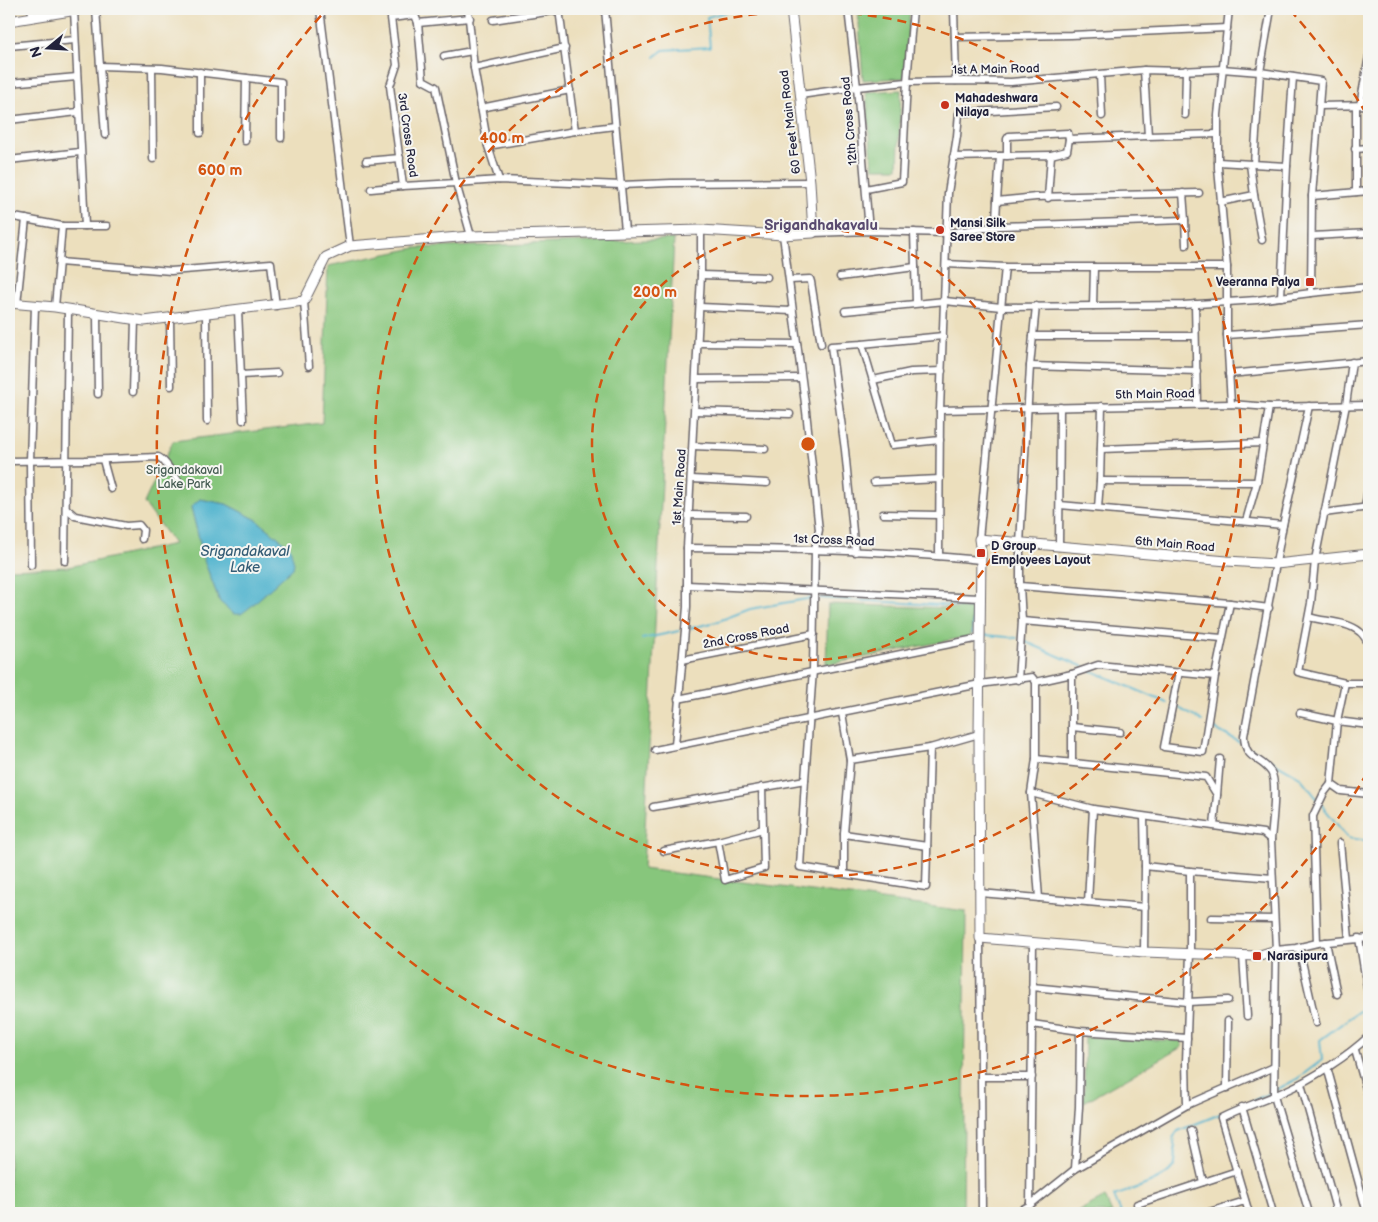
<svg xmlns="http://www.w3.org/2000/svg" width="1378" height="1222" viewBox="0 0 1378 1222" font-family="'Balsamiq Sans',sans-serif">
<rect width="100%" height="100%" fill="#f6f6f2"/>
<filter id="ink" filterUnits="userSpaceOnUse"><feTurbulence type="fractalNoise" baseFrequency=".02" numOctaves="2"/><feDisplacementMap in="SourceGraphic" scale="10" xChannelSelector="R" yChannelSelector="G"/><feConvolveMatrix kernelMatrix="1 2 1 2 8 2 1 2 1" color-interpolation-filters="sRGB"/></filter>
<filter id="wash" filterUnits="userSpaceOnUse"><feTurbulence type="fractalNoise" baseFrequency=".0096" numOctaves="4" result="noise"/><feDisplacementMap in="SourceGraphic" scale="20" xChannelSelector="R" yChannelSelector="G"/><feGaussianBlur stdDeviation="1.12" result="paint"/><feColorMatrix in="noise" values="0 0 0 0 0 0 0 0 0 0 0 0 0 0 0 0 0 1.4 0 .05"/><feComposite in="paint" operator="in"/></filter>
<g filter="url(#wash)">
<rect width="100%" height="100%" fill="#ecdfbd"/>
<g fill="#87c67c" stroke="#54745c" fill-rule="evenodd">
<path d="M858,9H910L904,78L863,80Z"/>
<path d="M901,90L898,168H873L866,92Z"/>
<path d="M674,239L643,869L966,911L963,1213H9V569L68,567L174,544L144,503L173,441L322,423L328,266L415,248ZM200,499L226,504L257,520L290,547L293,568L249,608L220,602L205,563L191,507Z"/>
<path d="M828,604L972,609L971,636L826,665Z"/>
<path d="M1085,1037L1182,1041V1047L1084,1102Z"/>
<path d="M1105,1197L1112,1213H1075Z"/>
</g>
<path fill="#4eb2cd" stroke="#386a84" d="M200,499L226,504L257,520L290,547L294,563L293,568L249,608L241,614H234L220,602L205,563L191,507Z"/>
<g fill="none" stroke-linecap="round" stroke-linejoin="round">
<g stroke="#4eb2cd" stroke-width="2">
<path d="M655,57L663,50L710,47L707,17L733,10L742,9"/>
<path d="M820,598L973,607V634"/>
<path d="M691,628L716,622L750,609L812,598"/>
<path d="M986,635L1017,638"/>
<path d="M642,639L679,631"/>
<path d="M1026,642L1084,667"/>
<path d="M1090,670L1167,703"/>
<path d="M1179,708L1202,721"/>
<path d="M1213,728L1239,742"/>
<path d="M1251,749L1300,777L1318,800"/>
<path d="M1321,804L1348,838L1369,841"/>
<path d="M1276,1090L1297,1079L1322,1060L1320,1040L1363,1008L1369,1010"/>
<path d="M1253,1101L1272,1092"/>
<path d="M1121,1213L1114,1196C1130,1190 1172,1179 1175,1162C1177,1154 1175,1146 1173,1138L1178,1131L1235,1108"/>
</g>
</g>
</g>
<g filter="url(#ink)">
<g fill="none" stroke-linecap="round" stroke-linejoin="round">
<g stroke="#696468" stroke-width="9">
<g id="street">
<path d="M31,9L33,17"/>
<path d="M96,9L100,66"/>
<path d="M320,9L350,246"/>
<path d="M468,9L474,68"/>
<path d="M559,9L575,131L488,146L474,68L565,48"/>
<path d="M605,9L625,231"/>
<path d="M848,9L857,87L869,231"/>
<path d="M954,9L956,81"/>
<path d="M415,15L418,23L423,80L436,87L456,183L403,186L390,86L397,65L391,18Z"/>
<path d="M493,20L560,10"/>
<path d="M418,23L470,18"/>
<path d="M1227,28L1229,9"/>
<path d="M955,37L1071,35L1227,28L1218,115V168L1227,267V335L1231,404"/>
<path d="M9,46L75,40"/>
<path d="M444,56L472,51"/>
<path d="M152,68L153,159"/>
<path d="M1144,70L1148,136L1218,134"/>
<path d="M200,72V133"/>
<path d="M1100,75L1102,116"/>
<path d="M9,83L77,77"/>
<path d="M800,95L857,87L907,82L963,81L1011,82L1144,70L1180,71L1222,69L1260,72L1271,9"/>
<path d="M1360,105L1369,56"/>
<path d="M1320,106L1369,105"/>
<path d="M481,108L570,90"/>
<path d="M1185,115L1186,70"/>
<path d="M9,120L78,112"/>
<path d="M575,131L615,126"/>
<path d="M105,135L100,66L162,68L281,82V138"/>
<path d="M245,141L246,78"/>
<path d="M488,146L499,180"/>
<path d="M1355,149L1369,148"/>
<path d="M1051,155L1067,151L1069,139"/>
<path d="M1007,156V139L1009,136L1068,133L1069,139L1148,136"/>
<path d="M953,157L1000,156"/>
<path d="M9,160L80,152"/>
<path d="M366,161L400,158"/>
<path d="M1218,162L1287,166L1293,77"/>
<path d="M371,189L403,186"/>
<path d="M866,189L902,182L907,82L913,9"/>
<path d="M1356,192V106"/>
<path d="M1254,195L1262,240"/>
<path d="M1312,196L1369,191"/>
<path d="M997,201L1000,156L1051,155L1048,198"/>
<path d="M1220,202L1254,195L1250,164"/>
<path d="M9,216L62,226"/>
<path d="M1185,220L1186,245"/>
<path d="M85,226H107"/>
<path d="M999,226L1185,220L1183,193"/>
<path d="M914,232L916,303"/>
<path d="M813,233L869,231L947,233L999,226L996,220L997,201L1036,197L1199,193"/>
<path d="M783,235L806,411L819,530L815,549L813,670L805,780L800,867L926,887L930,748"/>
<path d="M471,236L456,183L499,180L621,185L671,183L810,182"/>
<path d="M1312,236L1369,233"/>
<path d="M59,262L171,271L271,263L276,306"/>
<path d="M946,264L1005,267H1227"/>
<path d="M701,275L767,277"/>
<path d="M840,277L915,267"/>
<path d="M790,280L810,279L811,282L821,344"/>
<path d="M1311,293L1369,287"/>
<path d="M1281,297L1287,166"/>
<path d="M304,301L309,366"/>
<path d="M17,304L26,219"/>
<path d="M1195,304L1197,404"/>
<path d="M1093,306L1094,267"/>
<path d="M55,307L62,226H85L74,10"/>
<path d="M700,307L792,311"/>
<path d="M238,310L243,420"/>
<path d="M845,311L945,301L1001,307L1183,305L1257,300L1311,293L1312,196L1321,81L1260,72L1254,164"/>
<path d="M206,314L207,421"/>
<path d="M97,315L98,394"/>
<path d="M170,318L171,386"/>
<path d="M1227,335L1369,325"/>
<path d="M1033,336H1195"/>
<path d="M698,343L797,344"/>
<path d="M862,344L892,445L940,440"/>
<path d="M1030,366L1197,371"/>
<path d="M1229,374L1369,361"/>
<path d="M241,375L277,373"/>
<path d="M697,379L801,378"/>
<path d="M873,380L911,372L942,371"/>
<path d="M133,392L135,320"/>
<path d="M940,410L1231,404L1269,407L1369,405"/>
<path d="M695,411L790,414"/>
<path d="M693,446L765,449"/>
<path d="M1101,449L1263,443"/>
<path d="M103,460L111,489"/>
<path d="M9,461L85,460L158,457C165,459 175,478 182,485"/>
<path d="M692,479L767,483"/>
<path d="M1100,481L1257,482"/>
<path d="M874,482L940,479"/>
<path d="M1060,505L1283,525"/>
<path d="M66,508L75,516L126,526L139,525L143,530L142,539"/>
<path d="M1098,508L1100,481L1102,406"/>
<path d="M1365,508L1369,482"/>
<path d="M1324,513L1369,507"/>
<path d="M883,514L939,515"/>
<path d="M689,515L746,516"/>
<path d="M1246,521L1257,482L1269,407"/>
<path d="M979,539L1005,267"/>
<path d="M1059,547L1060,407"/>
<path d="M687,548C785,549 882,550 980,560"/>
<path d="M855,552L845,450L831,346L862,344L943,336"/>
<path d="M939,556L940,410L948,193L957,136L959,113L1056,107"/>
<path d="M65,561L68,310"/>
<path d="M31,565L30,461L35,306"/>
<path d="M687,585L980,598"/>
<path d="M1020,586L1230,603"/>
<path d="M1309,617C1325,622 1347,621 1360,632C1364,635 1367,641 1369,645"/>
<path d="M1022,621L1222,638"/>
<path d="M682,660L814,634"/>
<path d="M1179,672L1164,747L1203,752L1215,676"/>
<path d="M1018,680L1022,621L1020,586V544L1030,366L1036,306"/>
<path d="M1036,682L1072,674L1098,665L1215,676L1230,603L1269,608"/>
<path d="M1345,683L1298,672L1311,603L1315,560L1346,405L1352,362"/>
<path d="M1369,683H1345L1337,721L1331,784L1341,791L1369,794"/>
<path d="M678,699L980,638"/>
<path d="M842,713L850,760L844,834V873"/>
<path d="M1300,713L1337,721L1369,725"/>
<path d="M1072,727L1120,732"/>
<path d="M675,745L687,607V548L701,275V230"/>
<path d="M655,750L980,684L1032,677L1036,682V759L1031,793L1039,898"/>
<path d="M1036,759L1206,777L1217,795L1214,826"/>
<path d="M850,760L930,748L979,734"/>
<path d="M1072,762V674"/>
<path d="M1031,793L1093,809L1263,833L1271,840L1276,950L1296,948L1317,943L1369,938"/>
<path d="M1217,795L1220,759"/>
<path d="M653,807L805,780"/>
<path d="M1144,817L1145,866L1190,871"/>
<path d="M844,834L927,846"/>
<path d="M1271,840C1272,826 1278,782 1271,772C1260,756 1245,761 1244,736L1283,525L1309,406"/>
<path d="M718,841L763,829"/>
<path d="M1340,843L1349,939"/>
<path d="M664,851L718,841L725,880L764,868L762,787"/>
<path d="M980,893L1145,907"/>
<path d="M1088,902L1093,809"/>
<path d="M1211,918L1274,919"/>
<path d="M980,938L982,1213"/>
<path d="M1359,938L1369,1000"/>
<path d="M1326,942L1337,994"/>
<path d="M1317,943L1313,816L1324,793L1331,784"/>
<path d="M1299,948L1316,1023"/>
<path d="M1276,950L1274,1096L1309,1213"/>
<path d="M1144,952L1145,866"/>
<path d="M1243,956L1247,1016"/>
<path d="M1032,987L1188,1002L1228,1000"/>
<path d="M1032,1024L1080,1031L1187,1038"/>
<path d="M1355,1050L1369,1099"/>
<path d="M1327,1067L1367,1213"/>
<path d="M981,1077H1032"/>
<path d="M1301,1084L1337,1213"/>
<path d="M1227,1088L1228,1021"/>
<path d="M1187,1105L1186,1062L1190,953V871L1272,878"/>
<path d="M1242,1107L1273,1213"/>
<path d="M1191,1130L1203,1182"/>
<path d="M1075,1169L1079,1107L1080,1031"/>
<path d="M1030,1205L1033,943"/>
<path d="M1016,1213L1030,1205L1075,1169L1187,1105L1274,1067"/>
<path d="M1140,1213L1137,1204L1237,1171"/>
<path d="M1206,1213L1245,1201"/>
<path d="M1249,1213L1221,1118C1242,1107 1264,1101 1285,1091C1312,1079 1348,1056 1369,1036"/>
</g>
</g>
<g stroke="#696468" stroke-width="11">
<g id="secondary">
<path d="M9,21L83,9"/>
<path d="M9,303L55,307L144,321L304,301L326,257L350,246L471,236L701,230L783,235L813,233L810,182L791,9"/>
<path d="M1276,950L1257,956L1144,952L980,938L979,734L981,553L979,539L1227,561L1276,564L1369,554"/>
</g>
</g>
<use href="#street" stroke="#fff" stroke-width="6"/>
<use href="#secondary" stroke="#fff" stroke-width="9"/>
</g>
</g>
<g fill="none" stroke="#d45411" stroke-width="2.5" stroke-dasharray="9 6">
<circle cx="808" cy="444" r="216"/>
<circle cx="808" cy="444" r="433"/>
<path d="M1367 773A649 649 0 1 1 326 10M1290 10A649 649 0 0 1 1367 115"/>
</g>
<g fill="#c8321e" stroke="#f6f6f2" stroke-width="2">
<circle cx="945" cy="105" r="5"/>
<circle cx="940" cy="230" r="5"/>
<rect x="1305" y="277" width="10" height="10" rx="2.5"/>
<rect x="976" y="548" width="10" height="10" rx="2.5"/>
<rect x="1252" y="951" width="10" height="10" rx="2.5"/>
</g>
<g text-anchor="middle" stroke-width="4" stroke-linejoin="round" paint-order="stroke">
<g font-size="12" fill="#22223b" stroke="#f6f6f2">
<text transform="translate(996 69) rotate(-1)" y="4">1st A Main Road</text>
<text transform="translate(849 121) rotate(-95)" y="4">12th Cross Road</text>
<text transform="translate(790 122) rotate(-97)" y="4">60 Feet Main Road</text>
<text transform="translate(408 135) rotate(82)" y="4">3rd Cross Road</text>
<text transform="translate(1155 394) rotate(-1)" y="4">5th Main Road</text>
<text transform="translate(679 487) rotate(-86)" y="4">1st Main Road</text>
<text transform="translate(834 540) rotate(2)" y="4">1st Cross Road</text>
<text transform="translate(1175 544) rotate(5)" y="4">6th Main Road</text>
<text transform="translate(746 636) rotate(-11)" y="4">2nd Cross Road</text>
</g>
<g font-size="12" font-weight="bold" fill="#22223b" stroke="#f6f6f2" text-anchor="start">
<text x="955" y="102">Mahadeshwara<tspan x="955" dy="14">Nilaya</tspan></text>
<text x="950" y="227">Mansi Silk<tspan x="950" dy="14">Saree Store</tspan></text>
<text x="1300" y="286" text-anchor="end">Veeranna Palya</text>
<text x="991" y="550">D Group<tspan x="991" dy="14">Employees Layout</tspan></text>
<text x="1267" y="960">Narasipura</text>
</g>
<g font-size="12" fill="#455b52" stroke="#f6f6f2">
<text x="184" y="474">Srigandakaval<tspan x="184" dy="14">Lake Park</tspan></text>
</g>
<g font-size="14" font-style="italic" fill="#345c75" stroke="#f6f6f2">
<text x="245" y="556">Srigandakaval<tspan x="245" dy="16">Lake</tspan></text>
</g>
<g font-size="15" font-weight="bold" fill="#594b70" stroke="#f6f6f2">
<text x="821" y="230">Srigandhakavalu</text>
</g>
</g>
<circle cx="808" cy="444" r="8" fill="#d45411" stroke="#f6f6f2" stroke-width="2.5"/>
<g font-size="15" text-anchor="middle" font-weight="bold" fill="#d45411" stroke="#f6f6f2" stroke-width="4" stroke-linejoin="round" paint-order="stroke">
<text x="502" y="143">400 m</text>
<text x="220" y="175">600 m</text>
<text x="655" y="297">200 m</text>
</g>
<rect width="1378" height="1222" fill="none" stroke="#f6f6f2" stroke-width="30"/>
<g transform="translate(48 48) rotate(252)" stroke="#f6f6f2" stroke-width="4" paint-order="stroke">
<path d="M0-4L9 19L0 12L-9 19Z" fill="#22223b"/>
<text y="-8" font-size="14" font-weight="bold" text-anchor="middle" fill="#22223b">N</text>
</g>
</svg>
